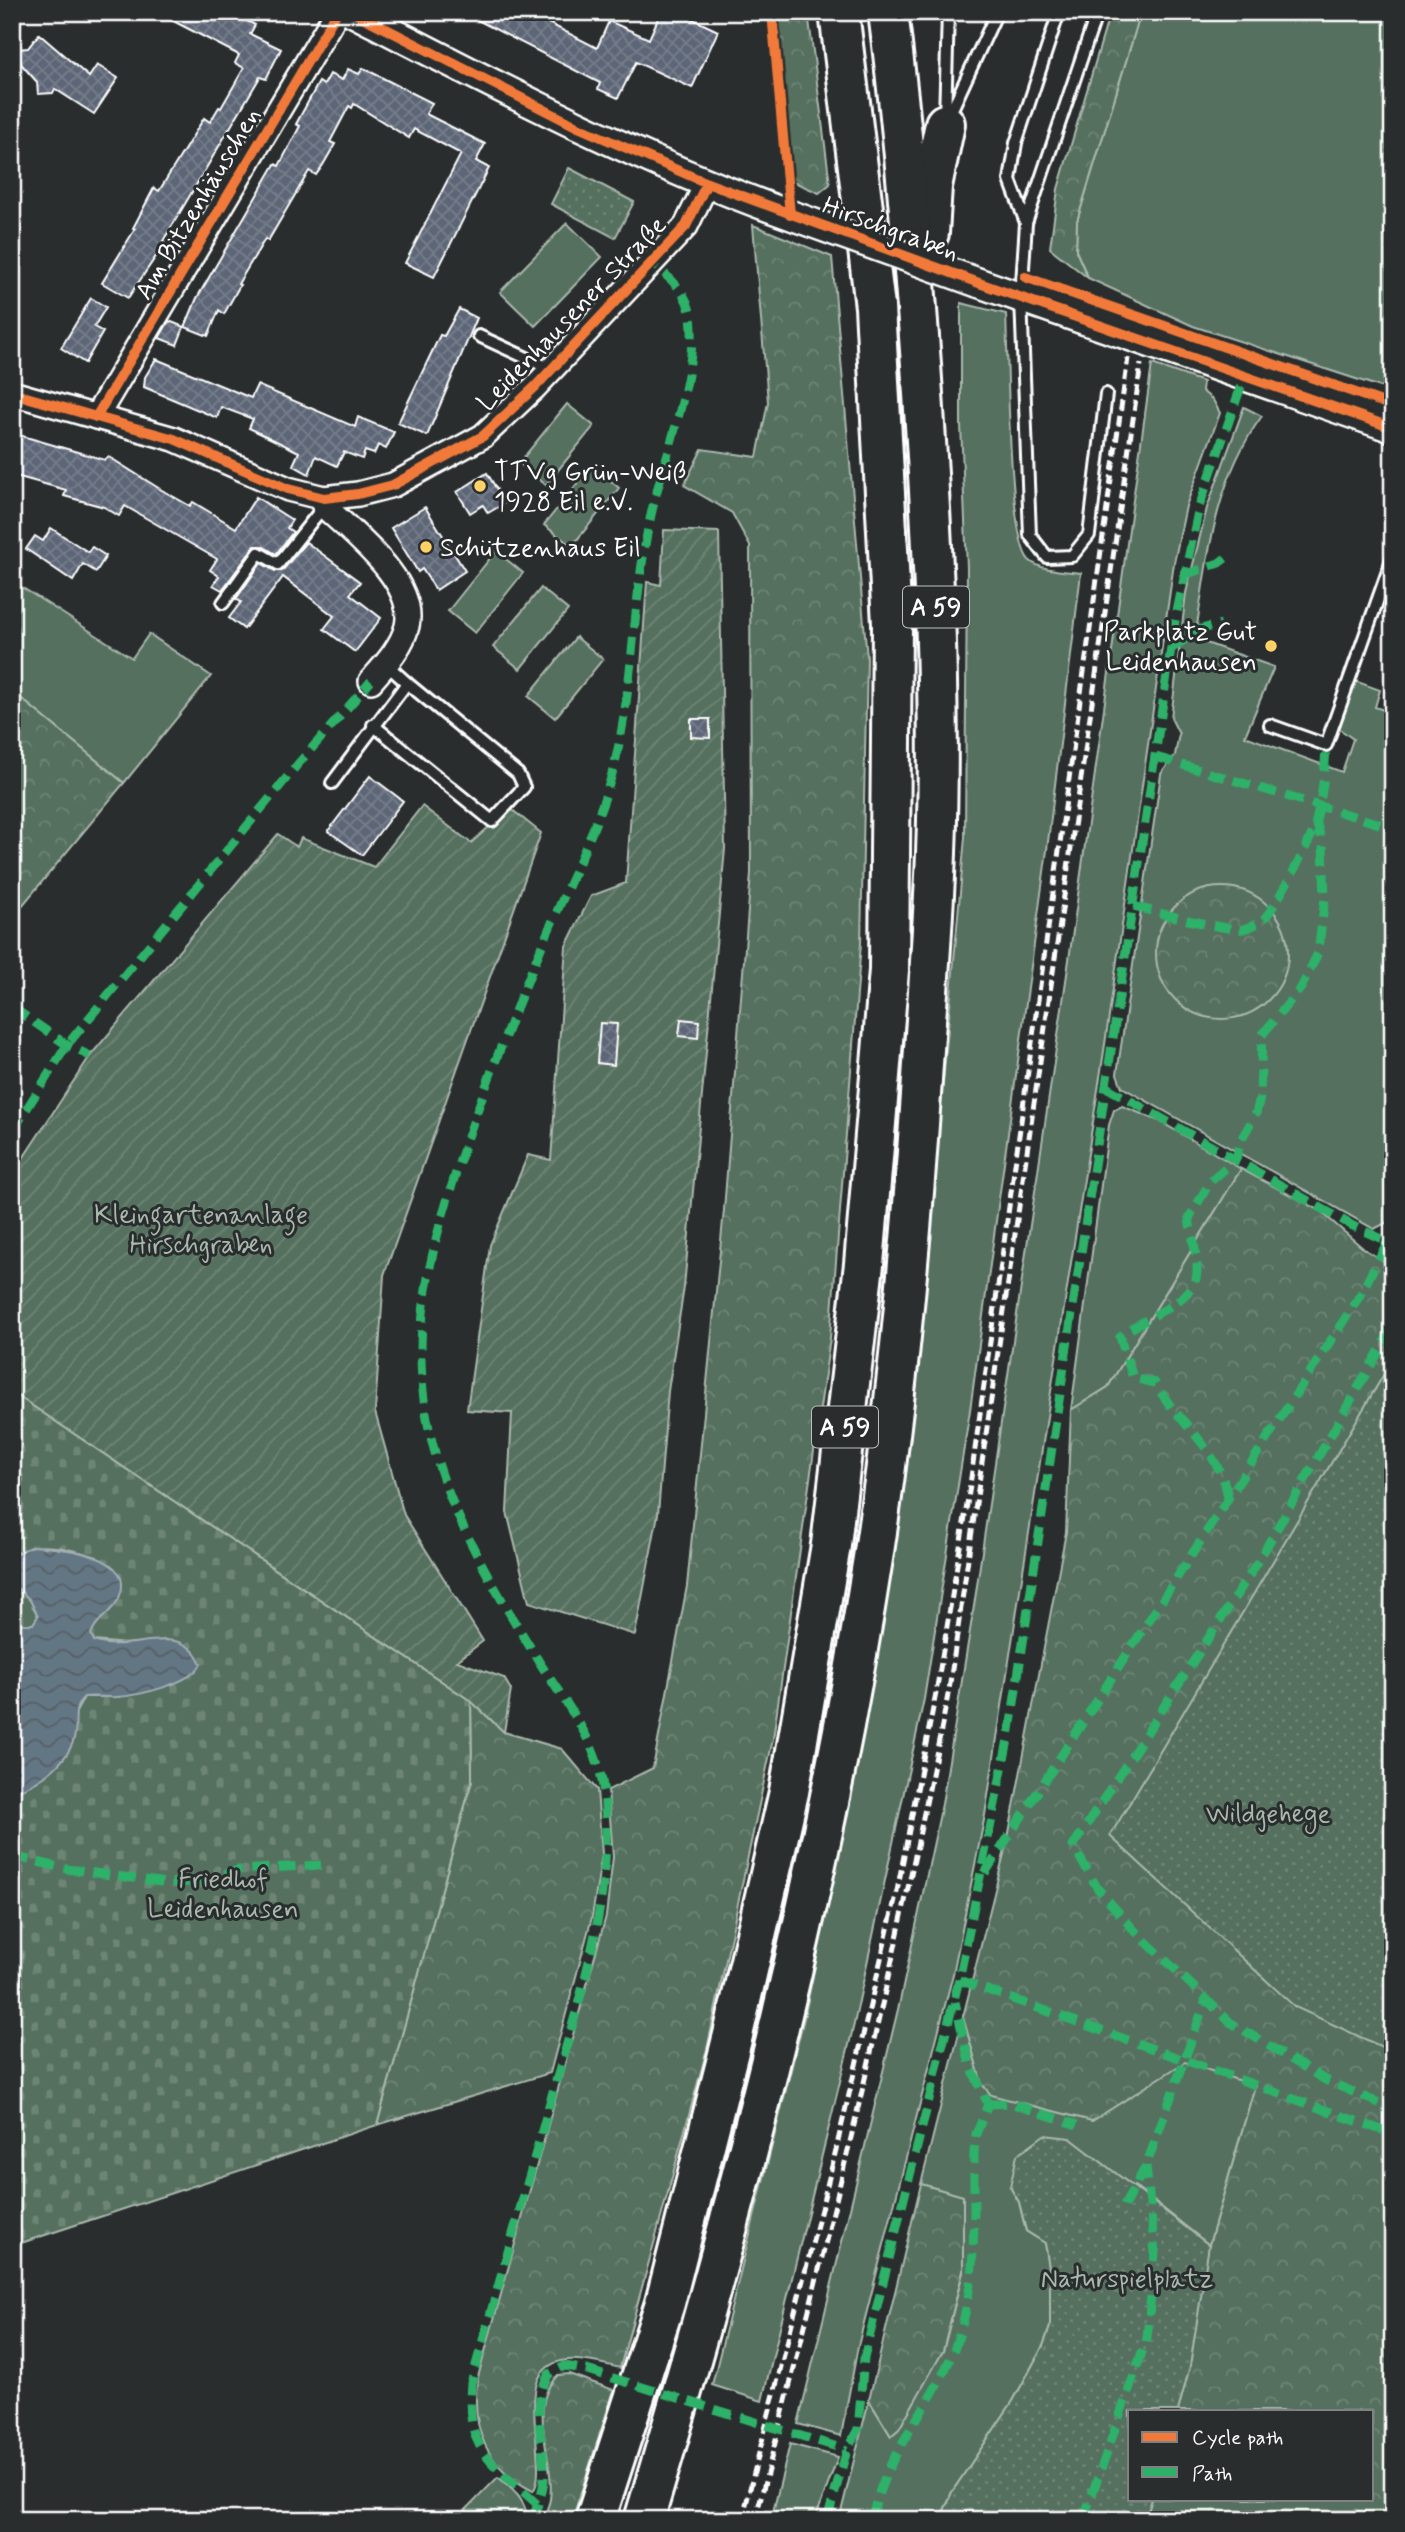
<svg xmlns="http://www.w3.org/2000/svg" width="1405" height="2532" viewBox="0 0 1405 2532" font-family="Mynerve,sans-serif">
<defs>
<pattern id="forest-crowns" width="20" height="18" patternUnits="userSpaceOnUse" patternTransform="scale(1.75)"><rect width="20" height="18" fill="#55705e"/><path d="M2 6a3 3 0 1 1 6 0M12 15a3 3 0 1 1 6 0" fill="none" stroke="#6e8576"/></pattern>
<pattern id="cemetery-stones" width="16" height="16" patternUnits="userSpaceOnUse" patternTransform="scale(1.75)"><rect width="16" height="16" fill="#55705e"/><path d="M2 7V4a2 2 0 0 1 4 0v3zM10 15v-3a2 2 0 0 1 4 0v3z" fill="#6e8576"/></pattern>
<pattern id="park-dots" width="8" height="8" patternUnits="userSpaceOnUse" patternTransform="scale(1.75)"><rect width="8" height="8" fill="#55705e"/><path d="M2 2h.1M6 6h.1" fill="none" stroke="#6e8576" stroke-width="1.8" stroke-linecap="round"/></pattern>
<pattern id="garden-furrows" width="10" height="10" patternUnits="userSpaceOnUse" patternTransform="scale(1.75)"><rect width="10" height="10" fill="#55705e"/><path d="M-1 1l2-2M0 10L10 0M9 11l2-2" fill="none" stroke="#6e8576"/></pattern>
<pattern id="water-waves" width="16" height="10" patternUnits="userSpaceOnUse" patternTransform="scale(1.75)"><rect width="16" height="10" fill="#637683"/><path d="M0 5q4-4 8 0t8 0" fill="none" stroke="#565f65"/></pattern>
<pattern id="building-cross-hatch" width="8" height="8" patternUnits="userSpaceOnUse" patternTransform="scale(1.75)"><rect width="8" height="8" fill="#5d6677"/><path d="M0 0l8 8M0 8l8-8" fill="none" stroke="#757d8b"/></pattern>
</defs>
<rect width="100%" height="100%" fill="#2a2d2e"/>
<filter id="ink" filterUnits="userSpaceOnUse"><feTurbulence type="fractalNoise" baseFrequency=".0143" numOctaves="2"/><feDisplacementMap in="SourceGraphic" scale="14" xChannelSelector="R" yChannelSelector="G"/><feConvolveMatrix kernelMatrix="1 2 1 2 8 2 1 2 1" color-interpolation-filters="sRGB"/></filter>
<g filter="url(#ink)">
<g fill="#55705e" stroke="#aab8ae" stroke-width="2">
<path d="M1141,12H1393V391L1193,326L1088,278L1076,251L1077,221Z"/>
<path d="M567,223L602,257L535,326L500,292Z"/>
<path d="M961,303L1006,314C1008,353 1008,539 1029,560C1041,571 1066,571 1081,573L1047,850L970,1410L924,1699L854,2024L762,2401L712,2385L805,2014L858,1761L915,1397L965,837L967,568L961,425Z"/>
<path d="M1152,364L1203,382L1202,391L1213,400L1220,413L1186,506L1174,563L1104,1051L985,1815L953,1974L858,2346L841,2436L798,2424L900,2001L942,1804L974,1606L1067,974Z"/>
<path d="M567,404L594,426L546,485L519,463Z"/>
<path d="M1244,407L1262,416C1214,482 1207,561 1195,639L1274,667L1245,736L1342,772L1353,739L1338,728L1355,681L1380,690L1375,707L1393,713V1215L1386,1223L1374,1229L1122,1087L1117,1074L1161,774L1175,755L1179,734L1171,718L1186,593L1207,508Z"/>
<path d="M592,465L619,488L572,546L544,525Z"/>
<path d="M496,551L523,573L475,633L448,611Z"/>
<path d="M12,581L132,658L149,634L211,676L124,783L12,691Z"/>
<path d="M541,588L568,610L520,669L493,647Z"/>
<path d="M576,637L603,659L555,718L528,696Z"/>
<path d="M1122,1106L1159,1121L1241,1169L1108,1387L1071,1410L1109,1125L1114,1110Z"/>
<path d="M963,2017L982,2084L991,2094L1092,2121L1185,2061L1255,2086L1209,2245L1135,2186L1010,2187L1019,2202L1026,2231L1045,2243L1050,2273V2327L1043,2346L1013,2401L952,2492L940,2520H839L869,2400L891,2436L943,2351L963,2272L962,2196L921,2184Z"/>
<path d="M790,2444L838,2457L815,2520H771Z"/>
</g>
<g fill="url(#forest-crowns)" stroke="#aab8ae" stroke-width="2">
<path d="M774,12H808L830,184L819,193L792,181Z"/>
<path d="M1110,12H1141L1077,221L1076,251L1088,278L1050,248L1058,189Z"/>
<path d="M753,225L832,257L867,658L861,943L830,1338L773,1739L707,2049L620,2368C595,2362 552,2348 538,2380C526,2410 547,2475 533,2491C485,2467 470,2426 478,2377L606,1916L613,1857L608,1790L653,1768L687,1586L724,1210L751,873L750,546L732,513L684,485L702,449L757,457L768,402Z"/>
<path d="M12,691L124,783L12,918Z"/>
<circle cx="1222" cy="953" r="66"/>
<path d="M1241,1169L1319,1210L1364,1249L1393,1267V2520H1145L1152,2499H1372V2411H1174L1209,2245L1255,2086L1185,2062L1092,2121L991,2095L982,2084L963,2017L1008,1838L1066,1532L1071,1410L1108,1387Z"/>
<path d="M471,1701L504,1732L562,1749L597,1790L602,1854L592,1917L550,2073L377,2125L472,1780Z"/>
<path d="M921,2184L963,2196V2271L943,2351L899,2429L891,2436L869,2400Z"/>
<path d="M569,2374L614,2390L572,2520H543C545,2513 549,2506 550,2499C556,2460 525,2407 558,2375Z"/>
<path d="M498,2477C512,2489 527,2500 527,2520H456Z"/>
</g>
<g fill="url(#cemetery-stones)" stroke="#aab8ae" stroke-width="2">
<path d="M12,1392L471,1701L472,1780L377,2125L12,2246V1788L15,1791L75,1728V1714L84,1697H117L173,1684L167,1640L126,1644L94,1641L91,1634L94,1625L109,1611L97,1557C71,1549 37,1538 12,1556Z"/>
<path d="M12,1583L30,1600L38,1616L33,1624H12Z"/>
</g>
<g fill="url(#park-dots)" stroke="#aab8ae" stroke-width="2">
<path d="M569,168L634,202L615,238L551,204Z"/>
<path d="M1393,1359V2052L1295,2007L1110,1836Z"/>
<path d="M1044,2135L1070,2138L1209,2245L1190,2366L1178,2411H1130V2499H1152L1145,2520H940L952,2492L1013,2401L1043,2346L1050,2327V2273L1045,2243L1026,2231L1019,2202L1010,2187L1017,2155Z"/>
</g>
<g fill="url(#garden-furrows)" stroke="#aab8ae" stroke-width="2">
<path d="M664,530L719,532L725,849L684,1287L668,1391L658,1514L635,1635L529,1602L507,1512L512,1413L467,1410L490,1245L528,1155L551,1160L566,946L591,896L626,883L647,582L661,585Z"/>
<path d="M422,806L471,843L510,808L541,833L384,1275L375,1412L404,1515L483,1641L457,1661L504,1678L511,1690L504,1732L471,1701L12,1392V1175L90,1056L278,834L297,847L301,838L374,867Z"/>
</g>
<path fill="url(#water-waves)" stroke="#a1adb5" stroke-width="2" d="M32,1546C59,1548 141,1554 118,1600C111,1614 96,1619 91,1634L94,1641C129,1655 183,1618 201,1664C191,1684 137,1696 116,1697C105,1698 95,1695 84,1697C72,1708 77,1720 75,1734C71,1760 39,1785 15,1791L12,1788V1703L16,1689L12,1683V1624H33L38,1616L30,1600L12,1583V1556Z"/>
<g fill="url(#building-cross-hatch)" stroke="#fff" stroke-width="2">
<path d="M156,12H230L255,25L250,34L281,49L266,79L260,77L163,241L165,243L128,298L102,283L135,229L133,228L154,188L159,191L204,118L210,122L219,107L221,108L244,68L235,63L239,55Z"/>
<path d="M462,12H527L597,48L609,21L649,39L661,12H678L718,31L692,88L636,62L618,98L598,89L600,83Z"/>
<path d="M39,34L89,77L97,65L118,78L94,114L55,89L53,93L38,94L37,82L21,64L18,49L28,48Z"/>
<path d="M363,68L432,103L426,114L485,144L476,161L489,168L434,277L405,263L461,154L414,129L409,138L354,104L352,108L349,106L330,142L335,144L323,165L316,175L309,171L268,241L265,239L238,284L240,285L224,314L219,310L208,336L185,327L197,298L275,164L279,166L300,126L296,124L319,82L324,85L330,74L342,80L348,69L359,74Z"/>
<path d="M91,298L106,307L94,327L103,332L85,363L61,348Z"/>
<path d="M459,309L477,318L427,436L398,423L440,335L444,336Z"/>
<path d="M169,321L184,327L177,345L159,338Z"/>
<path d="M156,359L251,398L257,385L355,427L358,417L394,432L386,449L378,445L374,454L365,451L362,459L344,452L337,466L316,456L309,474L293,465L299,452L249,428L253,419L221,407L217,418L144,387L145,377Z"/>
<path d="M12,433L105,460L109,457L160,489L190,506L193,502L236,528L256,497L292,520L287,528L293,532L276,554L262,546H255L222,590L213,585L219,576L210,570L217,559L125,506L119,516L104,507L64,496L66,490L12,475Z"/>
<path d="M487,473L505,503L488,513L483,505L470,513L457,492Z"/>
<path d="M425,507L465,571L436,590L422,569L418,572L391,528Z"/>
<path d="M51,528L88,552L92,547L106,556L96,572L83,564L73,581L26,549L35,536L43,541Z"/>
<path d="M306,542L360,582L350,594L381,618L355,652L324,629L334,616L283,577L244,629L229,618L241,602L236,599L261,563L275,571H282Z"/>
<path d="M691,719H710V738L691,737Z"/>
<path d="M370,776L403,801L362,855L328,831Z"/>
<path d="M681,1019L699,1021L698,1038L679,1036Z"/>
<path d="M600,1023L617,1024L614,1065L597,1063Z"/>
</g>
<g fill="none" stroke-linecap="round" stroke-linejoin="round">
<g stroke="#fff" stroke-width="16">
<g id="service">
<path d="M1059,12L1016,143L1010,180L1026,223L1021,298L1030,535L1047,557L1072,556L1089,535L1106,394"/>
<path d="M945,118L948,12"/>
<path d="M948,118L997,12"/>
<path d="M1026,223L1097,12"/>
<path d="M479,336L553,370"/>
<path d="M223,603L259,553L278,564L324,506"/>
<path d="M373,725L492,821L524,787L518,774L407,683"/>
<path d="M1270,725L1326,745L1393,557"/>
<path d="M332,783L407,683L386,664"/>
</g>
</g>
<g stroke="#fff" stroke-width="28">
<g id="minor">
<path d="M12,393L174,439L288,489L324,498L358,494L393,485L483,436L535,387L686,226L707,183"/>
<path d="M96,417L337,12"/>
<path d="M324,498V506C353,534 417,581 407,626C402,647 385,665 371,681"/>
</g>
</g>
<g stroke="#fff" stroke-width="33">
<g id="tertiary">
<path d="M353,12C498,87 642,163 796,217"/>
<path d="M979,283L1393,428"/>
</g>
</g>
<g stroke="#fff" stroke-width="44">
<g id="motorway">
<path d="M929,233L932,186L945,124"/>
<path d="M595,2520L665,2303L733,2035L789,1792L831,1545L864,1264L889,970L892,624L875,307L839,12"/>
<path d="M644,2520C740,2202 823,1880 874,1552C897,1400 911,1248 921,1095C926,1014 933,933 936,853C941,721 935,589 927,457C918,309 907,160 888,12"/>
</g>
</g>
<use href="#service" stroke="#2a2d2e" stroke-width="10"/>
<use href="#minor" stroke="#2a2d2e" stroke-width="23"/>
<use href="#tertiary" stroke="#2a2d2e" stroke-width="28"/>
<use href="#motorway" stroke="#2a2d2e" stroke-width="38"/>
<g stroke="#fff" stroke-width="5" stroke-dasharray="10 5" stroke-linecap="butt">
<path d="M742,2520L834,2158L897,1891L936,1693L969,1492L1128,358"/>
<path d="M755,2520C827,2245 894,1969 949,1690L1141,364"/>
</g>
<g stroke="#fff" stroke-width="33" stroke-linecap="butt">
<path id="tertiary-bridge" d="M796,217L979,283"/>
</g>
<use href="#tertiary-bridge" stroke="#2a2d2e" stroke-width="28"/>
<g stroke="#2db169" stroke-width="9" stroke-dasharray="18 9" stroke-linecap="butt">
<path d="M1184,575L1219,563L1232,553"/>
<path d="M1171,649L1201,629L1221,624"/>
<path d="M1156,757L1393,828"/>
<path d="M1134,906C1150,911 1232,932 1244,929C1250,927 1259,923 1263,920C1274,910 1312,839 1315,825C1322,798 1325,772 1326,745"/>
<path d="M12,1007L67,1045L90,1056"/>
<path d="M1106,1087L1353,1226L1393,1244"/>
<path d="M12,1132L67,1045L298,764L371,681"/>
<path d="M1393,1327L1256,1565L1073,1846L1098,1889L1134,1930L1230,2022L1325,2080L1376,2102L1393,2105"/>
<path d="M1228,1497C1218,1446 1179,1425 1155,1383L1133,1378L1120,1337C1140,1318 1196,1303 1197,1272C1198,1255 1191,1235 1189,1218L1210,1182L1236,1159L1240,1142L1256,1113L1260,1098L1262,1035L1301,988L1318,953L1325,898L1323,846L1316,821"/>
<path d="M12,1856L67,1869L167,1883L198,1882L238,1870L321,1865"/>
<path d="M985,1873L1359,1297L1393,1231"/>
<path d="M959,1980L1393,2134"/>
<path d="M988,2104L1010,2103L1077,2125"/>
<path d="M1124,2206L1146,2166L1206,2000"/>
<path d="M537,2504C491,2462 465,2452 471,2383C497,2290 524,2196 550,2102C578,2004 615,1897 604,1794C598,1738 562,1700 535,1655C438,1498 389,1396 444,1211C471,1121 505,1034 541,948C564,893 593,838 610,781C635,695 631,602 651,515C663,459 699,373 691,317C688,293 671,278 653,265"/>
<path d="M532,2520C537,2506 544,2492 544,2477C545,2441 529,2407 549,2374L565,2366L587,2370L847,2450"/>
<path d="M827,2520L847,2450L858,2429L864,2358L959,1980L1010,1730L1175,621L1199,507L1245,375"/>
<path d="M872,2520C883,2457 926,2414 951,2357C979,2292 973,2222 974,2152L976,2134L988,2104L970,2065L955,2002"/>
<path d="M1083,2520L1147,2338L1155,2253L1146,2166"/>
</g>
<g stroke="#2a2d2e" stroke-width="15">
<g id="cycleway">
<path d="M353,12L578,127L707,183L979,283L1393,428"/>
<path d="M772,12L790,215"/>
<path d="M1025,277L1393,406"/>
<path d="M12,393L174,439L288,489L324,498L358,494L393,485L483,436L535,387L686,226L707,183"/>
<path d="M96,417L337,12"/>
</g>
</g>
<use href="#cycleway" stroke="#f17a3a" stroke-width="10"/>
</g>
</g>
<g fill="#ffd166" stroke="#2a2d2e" stroke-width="2.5">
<circle cx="480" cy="486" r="7"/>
<circle cx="426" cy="547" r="7"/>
<circle cx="1271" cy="646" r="7"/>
</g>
<g text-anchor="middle" stroke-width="6" stroke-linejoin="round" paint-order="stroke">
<g fill="#2a2d2e" stroke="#bfc0c0" stroke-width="2">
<rect x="903" y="586.5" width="66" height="41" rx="5"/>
<rect x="812" y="1406.5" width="66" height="41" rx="5"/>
</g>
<g font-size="24" font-weight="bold" fill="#fff">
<text x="936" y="615">A 59</text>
<text x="845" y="1435">A 59</text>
</g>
<g font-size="26" fill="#fff" stroke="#2a2d2e">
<text transform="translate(197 203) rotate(-59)" y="9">Am Bitzenhäuschen</text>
<text transform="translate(891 228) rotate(20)" y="9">Hirschgraben</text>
<text transform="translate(571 313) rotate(-46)" y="9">Leidenhausener Straße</text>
</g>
<g font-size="26" fill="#fff" stroke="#2a2d2e" text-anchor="start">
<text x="494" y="480">TTVg Grün-Weiß<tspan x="494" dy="30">1928 Eil e.V.</tspan></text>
<text x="440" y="556">Schützenhaus Eil</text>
<text x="1257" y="640" text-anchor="end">Parkplatz Gut<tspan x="1257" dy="30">Leidenhausen</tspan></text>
</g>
<g font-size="26" fill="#aab8ae" stroke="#2a2d2e">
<text x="201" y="1223">Kleingartenanlage<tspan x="201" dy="30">Hirschgraben</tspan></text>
<text x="1268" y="1822">Wildgehege</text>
<text x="223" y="1887">Friedhof<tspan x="223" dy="30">Leidenhausen</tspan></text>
<text x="1127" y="2287">Naturspielplatz</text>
</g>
</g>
<rect width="1405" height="2532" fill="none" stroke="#2a2d2e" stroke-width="42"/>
<rect x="21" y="21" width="1363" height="2490" fill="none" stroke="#fff" stroke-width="2.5" filter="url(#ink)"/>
<rect x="1128" y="2410" width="245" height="91" fill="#2a2d2e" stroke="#7f8182" stroke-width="2"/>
<rect x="1142" y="2432" width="35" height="10" fill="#f17a3a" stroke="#7f8182" stroke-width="2"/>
<text x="1192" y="2444" font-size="21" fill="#ffffff">Cycle path</text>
<rect x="1142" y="2467" width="35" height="10" fill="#2db169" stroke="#7f8182" stroke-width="2"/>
<text x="1192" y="2480" font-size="21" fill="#ffffff">Path</text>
</svg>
